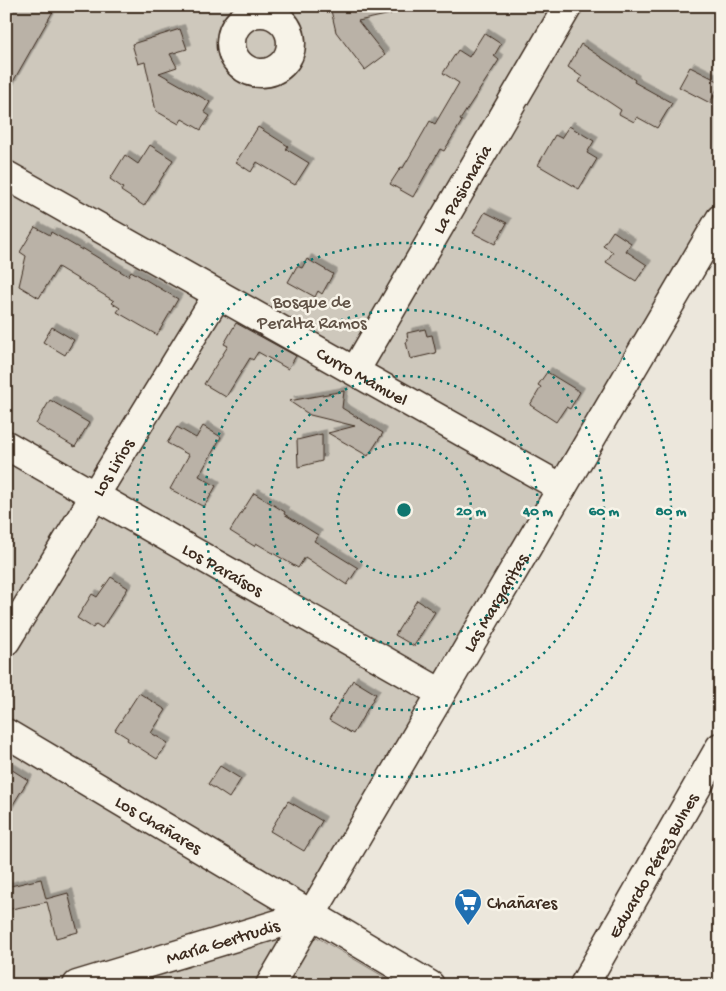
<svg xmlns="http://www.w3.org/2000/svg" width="726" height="991" viewBox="0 0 726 991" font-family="'Gochi Hand',sans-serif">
<defs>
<filter id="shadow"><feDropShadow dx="4.5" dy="-4.5" stdDeviation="0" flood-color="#0004"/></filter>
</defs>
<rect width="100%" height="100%" fill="#ece7dc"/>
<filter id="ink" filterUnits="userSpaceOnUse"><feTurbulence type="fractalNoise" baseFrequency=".02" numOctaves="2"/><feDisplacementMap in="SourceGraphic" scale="10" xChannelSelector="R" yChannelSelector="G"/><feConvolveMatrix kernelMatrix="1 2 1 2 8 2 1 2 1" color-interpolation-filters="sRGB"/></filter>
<g filter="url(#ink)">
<path fill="#cec8bc" stroke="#84796d" d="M6,6H720V219L303,929L398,985H6Z"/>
<g fill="#bab2a7" stroke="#3b2a1e" filter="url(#shadow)">
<path d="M10,6H56L6,94V13Z"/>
<path d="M330,6H390L391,14L358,21L385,55L365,70L336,32Z"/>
<path d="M180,29L187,49L170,54L177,67L159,73L210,102L204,112L210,116L201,130L182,119L179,124L156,111L145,62L138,64L132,44Z"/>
<path d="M484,33L501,44L494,56L499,60L460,120L462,121L444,151L440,149L413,197L390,184L401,167L403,168L430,121L435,124L459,83L443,73L458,50L469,57Z"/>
<path d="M581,44L635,80L634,82L672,103L657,128L637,117L634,122L619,114L621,110L579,82L582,77L568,67Z"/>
<path d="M690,67L720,82L710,103L679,87Z"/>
<path d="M569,126L594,141L587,153L597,159L579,189L538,165L555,135L561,138Z"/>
<path d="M258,127L288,146L286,149L309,163L295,185L257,162L251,172L236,162Z"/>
<path d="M150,145L173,160L144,206L121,191L123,188L110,179L125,155L138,164Z"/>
<path d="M485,212L507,223L495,244L473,233Z"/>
<path d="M35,227L50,235L51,232L82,250V248L128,276L131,271L178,299L157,335L117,312L120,308L112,303L114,301L58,267L39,298L19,286L26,256L20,252Z"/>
<path d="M613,231L631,243L626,251L647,265L636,281L606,262L613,252L603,246Z"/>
<path d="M307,259L333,274L322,294L318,291L315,297L288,282L297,266L302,268Z"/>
<path d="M236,323L296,356L288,369L258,352L253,360L250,358L226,397L204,384L228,346L224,344Z"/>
<path d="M52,327L74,340L65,355L43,342Z"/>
<path d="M425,329L427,336L432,335L436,353L410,359L406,342L408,341L407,333Z"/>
<path d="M547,372L580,392L570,409L566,407L556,422L530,405L541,387L538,385Z"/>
<path d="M344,391L342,408L383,433L368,456L328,433L355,426L310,415L289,401Z"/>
<path d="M50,400L89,423L75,447L36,424Z"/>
<path d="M203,426L221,437L199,476L216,486L204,507L170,489L189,455L167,443L177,427L196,438Z"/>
<path d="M322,434V461L298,467L297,440Z"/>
<path d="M254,493L285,512L284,514L318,535L314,541L358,568L347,585L305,557L298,568L256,543L254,546L230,531Z"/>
<path d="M111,577L128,588L102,628L96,624L93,628L77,618L92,594L97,597Z"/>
<path d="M417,600L435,612L414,646L395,635Z"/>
<path d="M353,680L376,694L353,734L329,720Z"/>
<path d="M139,693L166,710L151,733L168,743L157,759L127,740L128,738L115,730Z"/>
<path d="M6,766L28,780L6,816Z"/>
<path d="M220,766L241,779L229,798L208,784Z"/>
<path d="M288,801L322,821L304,851L270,831Z"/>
<path d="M41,879L46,899L68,893L78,932L56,938L47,902L6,910V887Z"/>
</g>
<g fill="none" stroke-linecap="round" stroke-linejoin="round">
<g stroke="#3b2a1e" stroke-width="31">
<g id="minor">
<circle cx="261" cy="43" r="30"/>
<path id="s1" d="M6,175L562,488"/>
<path id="s2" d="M355,371L568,6"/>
<path id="s3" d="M6,445L441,693"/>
<path id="s4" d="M6,641L218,294"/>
<path id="s5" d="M6,733L430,985"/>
<path id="s6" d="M77,985L311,914"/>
<path id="s7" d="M584,985L720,747"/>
</g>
</g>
<g stroke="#3b2a1e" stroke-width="31">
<g id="tertiary">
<path id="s8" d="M270,985L720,219"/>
</g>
</g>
<use href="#minor" stroke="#f7f3e8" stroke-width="28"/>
<use href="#tertiary" stroke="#f7f3e8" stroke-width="28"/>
</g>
</g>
<g fill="none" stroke="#0f766e" stroke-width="2.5" stroke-dasharray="2.5 5">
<circle cx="404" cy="510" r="67"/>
<circle cx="404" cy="510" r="134"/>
<circle cx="404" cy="510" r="200"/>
<circle cx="404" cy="510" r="267"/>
</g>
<defs>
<g id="supermarket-pin" transform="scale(1.4375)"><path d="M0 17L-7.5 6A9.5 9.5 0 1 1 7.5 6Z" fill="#1f6fb2" stroke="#f7f3e8"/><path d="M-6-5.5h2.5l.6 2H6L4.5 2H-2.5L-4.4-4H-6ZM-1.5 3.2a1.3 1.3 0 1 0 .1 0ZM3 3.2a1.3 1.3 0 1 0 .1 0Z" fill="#fff"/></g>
</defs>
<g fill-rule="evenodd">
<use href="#supermarket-pin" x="468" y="902"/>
</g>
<g text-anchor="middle" stroke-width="5" stroke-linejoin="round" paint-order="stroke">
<g font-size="18" fill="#3b2a1e" stroke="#f7f3e8">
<text dy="6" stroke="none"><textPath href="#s2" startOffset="211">La Pasionaria</textPath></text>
<text dy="6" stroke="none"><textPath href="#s1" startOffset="409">Curro Mamuel</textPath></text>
<text dy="6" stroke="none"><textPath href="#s4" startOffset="204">Los Lirios</textPath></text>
<text dy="6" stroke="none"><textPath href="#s3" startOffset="250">Los Paraísos</textPath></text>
<text dy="6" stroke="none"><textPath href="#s8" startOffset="444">Las Margaritas</textPath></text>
<text dy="6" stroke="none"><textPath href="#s5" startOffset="178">Los Chañares</textPath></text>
<text dy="6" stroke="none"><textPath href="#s7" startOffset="138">Eduardo Pérez Bulnes</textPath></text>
<text dy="6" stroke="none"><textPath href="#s6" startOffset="152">María Gertrudis</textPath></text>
</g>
<g font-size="18" fill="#605246" stroke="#f7f3e8">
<text x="312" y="307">Bosque de<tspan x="312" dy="21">Peralta Ramos</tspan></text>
</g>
<g font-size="18" fill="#3b2a1e" stroke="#f7f3e8" text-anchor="start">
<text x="487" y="908">Chañares</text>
</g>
</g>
<circle cx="404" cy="510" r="8" fill="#0f766e" stroke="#f7f3e8" stroke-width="2.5"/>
<g font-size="15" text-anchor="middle" font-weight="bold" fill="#0f766e" stroke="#f7f3e8" stroke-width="5" stroke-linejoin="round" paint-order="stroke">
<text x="471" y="515">20 m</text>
<text x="538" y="515">40 m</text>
<text x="604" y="515">60 m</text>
<text x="671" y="515">80 m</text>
</g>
<rect width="726" height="991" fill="none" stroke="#f7f3e8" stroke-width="25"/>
<rect x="12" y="12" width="701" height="966" fill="none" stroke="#3b2a1e" stroke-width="2" filter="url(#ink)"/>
</svg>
